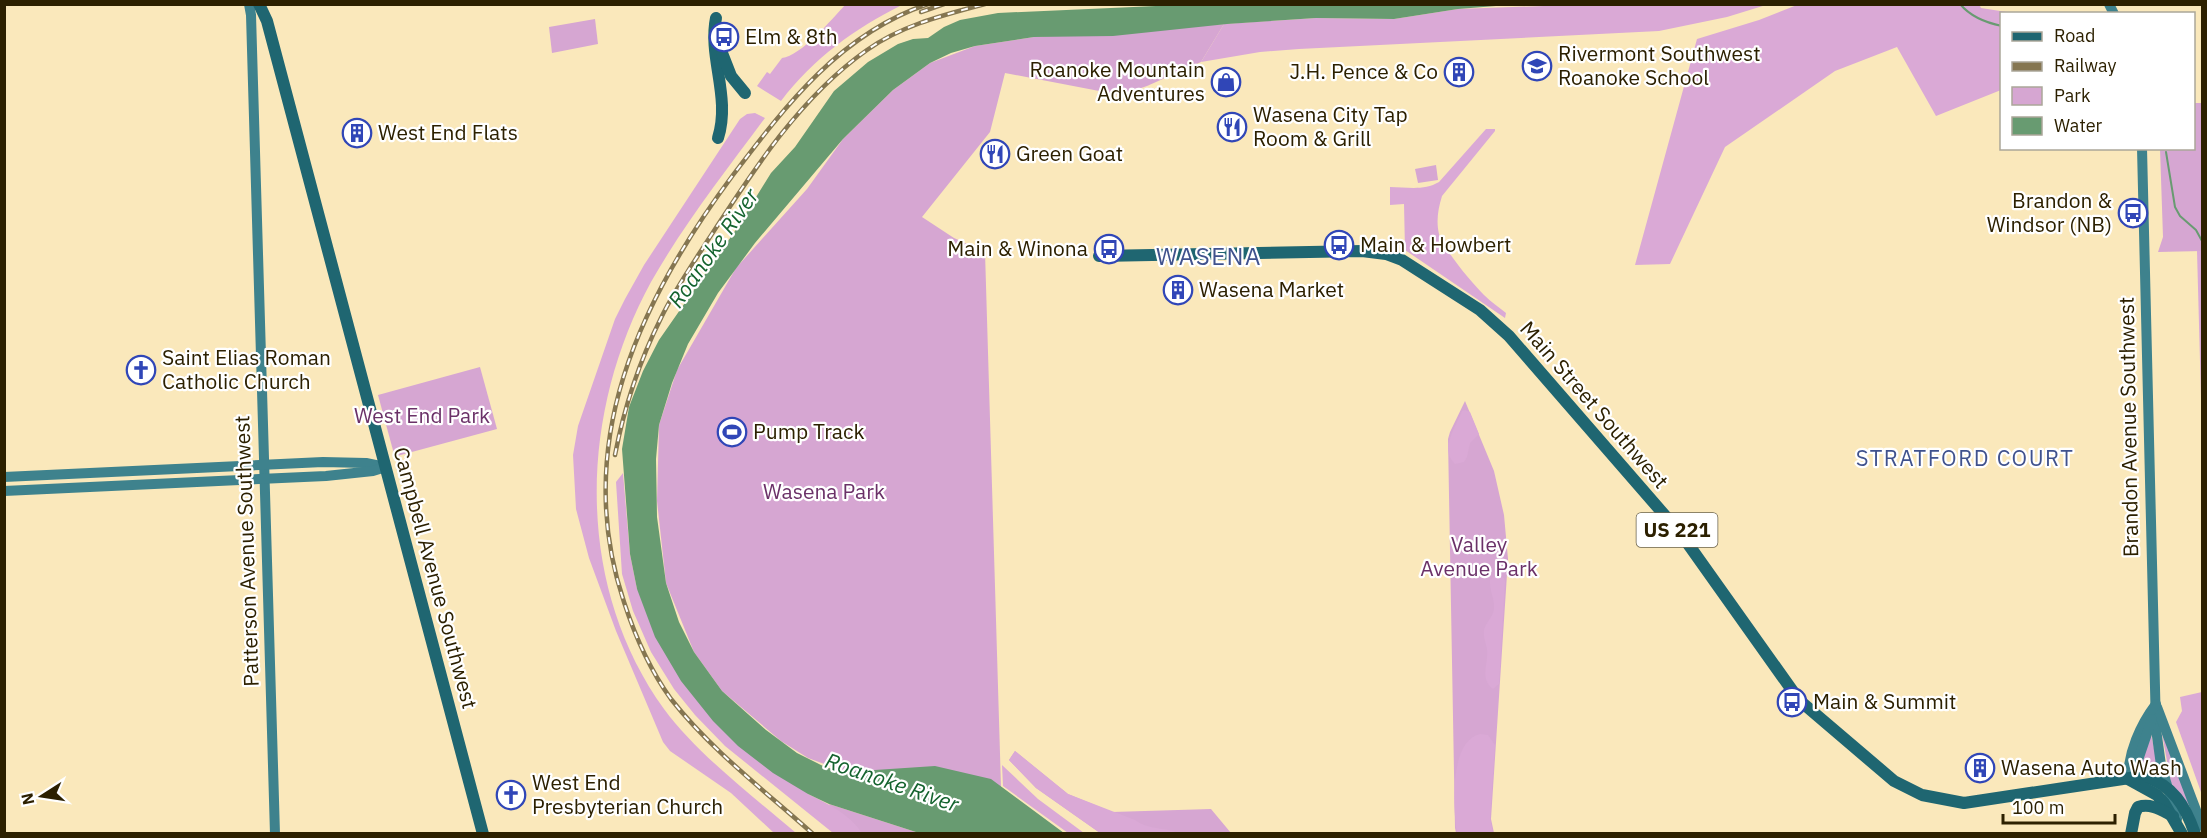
<svg xmlns="http://www.w3.org/2000/svg" width="2207" height="838" viewBox="0 0 2207 838" font-family="'IBM Plex Sans',sans-serif">
<rect width="100%" height="100%" fill="#fae8bb"/>
<g fill="#d6a6d2">
<path d="M595,19L598,44L552,53L549,27Z"/>
<path d="M1224,24L1201,62L1147,86L1120,95L1005,73L990,132L922,217L954,238L985,252L1001,787L958,772H846L808,758L781,741L722,691L694,652L666,583L657,501L659,425L677,370L736,268L807,189L843,139L893,90L930,63L975,46L1034,37Z"/>
<path d="M2194,103H2202V251L2158,252L2163,237L2160,149L2194,148Z"/>
<path d="M1436,165L1438,180L1418,183L1415,169Z"/>
<path d="M480,367L497,429L397,456L394,454L378,395Z"/>
<path d="M1465,401L1494,471L1504,515L1508,559L1491,819L1494,833H1456L1455,828L1448,439L1450,432Z"/>
<path d="M2160,723L2190,807L2171,783Z"/>
<path d="M2151,734L2160,777L2139,770Z"/>
<path d="M1015,751L1068,794L1112,812L1211,809L1231,833H1100L1036,788L1009,760Z"/>
<path d="M829,804L919,833H847Z"/>
</g>
<g fill="#daa9d6">
<path d="M1597,4L1766,5L1727,17L1659,31L1299,49L1260,52L1201,62L1224,24L1316,18L1394,19L1458,9Z"/>
<path d="M1979,4L1981,8L2013,13L2002,14L2001,90L1936,116L1897,47L1835,71L1725,147L1670,264L1635,265L1697,39L1759,20L1797,5Z"/>
<path d="M845,5H902C854,29 814,58 781,101L757,86L767,72L770,74L782,58C801,56 832,19 845,5Z"/>
<path d="M755,113L765,118C725,172 684,224 651,282C579,414 574,584 664,709C698,755 753,796 796,833H774L731,793L670,751L663,742L616,631L589,558L576,509L573,455L578,426L615,319L625,299L644,265L740,119L747,114Z"/>
<path d="M1486,129H1495V131L1442,196C1438,209 1436,221 1439,234C1444,250 1472,283 1484,295C1491,302 1499,307 1506,313L1505,318L1405,250L1404,204L1390,205V187C1407,187 1424,191 1439,182Z"/>
<path d="M2197,251H2202V435Z"/>
<path d="M1465,410L1470,412L1479,434L1470,443L1467,457L1464,462L1455,464C1439,449 1456,427 1462,411Z"/>
<path d="M623,473L630,554L637,589L808,794C829,804 849,814 862,833H833L725,746L695,715L674,689L651,652L633,611L622,574L616,482Z"/>
<path d="M1498,574L1504,578L1505,582L1499,684L1493,689C1479,678 1489,664 1487,649C1486,643 1483,637 1484,630C1486,622 1493,617 1494,609C1495,599 1489,590 1490,580Z"/>
<path d="M2202,692V795L2176,722L2182,711L2180,697Z"/>
<path d="M1480,734L1488,735L1495,745L1490,818L1493,833H1457C1453,809 1449,741 1480,734Z"/>
<path d="M1015,751L1068,794L1135,820C1149,830 1163,827 1179,833H1100L1036,788L1009,760Z"/>
<path d="M1002,765L1038,799L1084,833H1068L1003,786Z"/>
</g>
<path fill="#689b71" d="M1178,5H1597L1496,6L1458,9L1394,19L1316,18L1227,24L1113,36L1034,37L975,46L951,53L930,63L893,90L843,139L755,243L718,293L688,344L672,383L659,425L656,459L657,517L666,583L679,622L694,652L722,691L766,730L797,753L825,767L845,772L935,766L991,779L1064,833H919L829,804L808,794L773,773L738,746L713,721L681,681L655,637L637,589L630,554L622,449L629,407L643,371L659,340L735,231L771,173L795,147L834,91L868,62L898,44L913,39L928,38L944,27L960,20L998,13Z"/>
<g fill="none" stroke-linecap="round" stroke-linejoin="round">
<g stroke="#689b71" stroke-width="2">
<path d="M1960,4C1970,16 1987,23 2002,26"/>
<path d="M2166,152L2175,207L2180,216L2196,230L2202,241"/>
</g>
<g stroke="#3e828d" stroke-width="10">
<path d="M249,4L251,15L275,834"/>
<path d="M2109,4L2114,14"/>
<path d="M2142,148L2156,729L2161,765L2177,819"/>
<path d="M4,477L323,462L366,463L385,467"/>
<path d="M4,491L326,476L373,471L386,467"/>
<path d="M2157,707L2202,826"/>
<path d="M2128,779C2128,753 2140,725 2156,704"/>
<path d="M2128,779L2136,766L2152,719"/>
</g>
<g stroke="#1f6671" stroke-width="12">
<path d="M259,4L267,21L483,834"/>
<path d="M716,18C708,57 731,97 718,138"/>
<path d="M722,53L731,76L745,93"/>
<path d="M1099,256L1362,251L1386,254L1402,260L1480,310L1509,336L1681,534L1799,700L1894,781L1922,795L1964,803L2143,776C2173,785 2185,805 2195,834"/>
<path d="M2128,779L2157,795L2164,803L2182,834"/>
<path d="M2131,834L2135,813L2138,807C2151,803 2161,810 2173,816"/>
</g>
<g stroke="#857651" stroke-width="4.5">
<g id="rail">
<path d="M921,12L944,4"/>
<path d="M615,455C624,408 640,360 661,318C674,291 692,265 708,240C752,172 800,97 867,50C902,25 944,15 985,4"/>
<path d="M813,834C765,791 711,750 671,699C650,670 635,636 624,602C571,444 640,300 733,175C786,105 841,33 928,4"/>
</g>
</g>
<use href="#rail" stroke="#fff" stroke-width="2" stroke-dasharray="7" stroke-linecap="butt"/>
</g>
<defs>
<g id="bus-ring" transform="scale(1.5)"><circle r="9.5" fill="#fff" stroke="#3046b7" stroke-width="1.5"/><path d="M-5-6H5V4H4V6H2V4H-2V6H-4V4H-5ZM-3.5-4V0h7V-4ZM-3.5 1.2v1.5H-2V1.2ZM2 1.2v1.5H3.5V1.2Z" fill="#3046b7"/></g>
<g id="school-ring" transform="scale(1.5)"><circle r="9.5" fill="#fff" stroke="#3046b7" stroke-width="1.5"/><path d="M0-5L7-2L0 1L-7-2ZM-4 1L0 2.5L4 1V4Q0 6-4 4Z" fill="#3046b7"/></g>
<g id="building-ring" transform="scale(1.5)"><circle r="9.5" fill="#fff" stroke="#3046b7" stroke-width="1.5"/><path d="M-4-6H4V6H1V3H-1V6H-4ZM-2.5-4.3h1.7v1.8h-1.7ZM.8-4.3h1.7v1.8H.8ZM-2.5-1h1.7V.8h-1.7ZM.8-1h1.7V.8H.8Z" fill="#3046b7"/></g>
<g id="shop-ring" transform="scale(1.5)"><circle r="9.5" fill="#fff" stroke="#3046b7" stroke-width="1.5"/><path d="M-5-2.5h2.3a2.7 3.5 0 0 1 5.4 0H5L5.5 6h-11ZM-1.5-2.5h3a1.5 2.3 0 0 0-3 0Z" fill="#3046b7"/></g>
<g id="restaurant-ring" transform="scale(1.5)"><circle r="9.5" fill="#fff" stroke="#3046b7" stroke-width="1.5"/><path d="M-5-6h1v4h1v-4h1v4h1v-4h1v5L-1.5 .5V6h-2V.5L-5-1ZM5-6V6H3V1.5H1.5Q1.5-4 5-6Z" fill="#3046b7"/></g>
<g id="church-ring" transform="scale(1.5)"><circle r="9.5" fill="#fff" stroke="#3046b7" stroke-width="1.5"/><path d="M-1.2-6h2.4v3.5h3.3v2.4h-3.3V6h-2.4V-.1h-3.3v-2.4h3.3Z" fill="#3046b7"/></g>
<g id="stadium-ring" transform="scale(1.5)"><circle r="9.5" fill="#fff" stroke="#3046b7" stroke-width="1.5"/><path d="M0-5a6.5 5 0 1 0 0 10a6.5 5 0 1 0 0-10ZM-3.5-1.8h7v3.6h-7Z" fill="#3046b7"/></g>
</defs>
<g fill-rule="evenodd">
<use href="#bus-ring" x="724" y="37"/>
<use href="#school-ring" x="1537" y="66"/>
<use href="#building-ring" x="1459" y="72"/>
<use href="#shop-ring" x="1226" y="82"/>
<use href="#restaurant-ring" x="1232" y="127"/>
<use href="#building-ring" x="357" y="133"/>
<use href="#restaurant-ring" x="995" y="154"/>
<use href="#bus-ring" x="2133" y="213"/>
<use href="#bus-ring" x="1339" y="245"/>
<use href="#bus-ring" x="1109" y="249"/>
<use href="#building-ring" x="1178" y="290"/>
<use href="#church-ring" x="141" y="370"/>
<use href="#stadium-ring" x="732" y="432"/>
<use href="#bus-ring" x="1792" y="702"/>
<use href="#building-ring" x="1980" y="768"/>
<use href="#church-ring" x="511" y="795"/>
</g>
<g text-anchor="middle" stroke-width="4.5" stroke-linejoin="round" paint-order="stroke">
<rect fill="#fff" stroke="#6b634c" stroke-width="1.5" x="1636.5" y="513" width="81" height="34" rx="4.5"/>
<g font-size="20" font-weight="bold" fill="#2c2000">
<text x="1677" y="537">US 221</text>
</g>
<g font-size="21" fill="#2c2000" stroke="#fff" text-anchor="start">
<text x="745" y="44">Elm &amp; 8th</text>
<text x="1558" y="61">Rivermont Southwest<tspan x="1558" dy="24">Roanoke School</tspan></text>
<text x="1205" y="77" text-anchor="end">Roanoke Mountain<tspan x="1205" dy="24">Adventures</tspan></text>
<text x="1438" y="79" text-anchor="end">J.H. Pence &amp; Co</text>
<text x="1253" y="122">Wasena City Tap<tspan x="1253" dy="24">Room &amp; Grill</tspan></text>
<text x="378" y="140">West End Flats</text>
<text x="1016" y="161">Green Goat</text>
<text x="2112" y="208" text-anchor="end">Brandon &amp;<tspan x="2112" dy="24">Windsor (NB)</tspan></text>
<text x="1360" y="252">Main &amp; Howbert</text>
<text x="1088" y="256" text-anchor="end">Main &amp; Winona</text>
<text x="1199" y="297">Wasena Market</text>
<text x="162" y="365">Saint Elias Roman<tspan x="162" dy="24">Catholic Church</tspan></text>
<text x="753" y="439">Pump Track</text>
<text x="1813" y="709">Main &amp; Summit</text>
<text x="2001" y="775">Wasena Auto Wash</text>
<text x="532" y="790">West End<tspan x="532" dy="24">Presbyterian Church</tspan></text>
</g>
<g font-size="21" fill="#2c2000" stroke="#fff">
<text transform="translate(1594 405) rotate(49)" y="7">Main Street Southwest</text>
<text transform="translate(2129 427) rotate(-91)" y="7">Brandon Avenue Southwest</text>
<text transform="translate(247 551) rotate(-92)" y="7">Patterson Avenue Southwest</text>
<text transform="translate(435 578) rotate(75)" y="7">Campbell Avenue Southwest</text>
</g>
<g font-size="21" fill="#6b3168" stroke="#fff">
<text x="422" y="423">West End Park</text>
<text x="824" y="499">Wasena Park</text>
<text x="1479" y="552">Valley<tspan x="1479" dy="24">Avenue Park</tspan></text>
</g>
<g font-size="22" font-style="italic" fill="#14632e" stroke="#fff">
<text transform="translate(713 248) rotate(-55)" y="8">Roanoke River</text>
<text transform="translate(892 782) rotate(19)" y="8">Roanoke River</text>
</g>
<g font-size="22" letter-spacing="1.5" fill="#40528d" stroke="#fff">
<text x="1965" y="466">STRATFORD COURT</text>
</g>
<g font-size="24" letter-spacing="1.5" fill="#40528d" stroke="#fff">
<text x="1209" y="265">WASENA</text>
</g>
</g>
<rect width="2207" height="838" fill="none" stroke="#2c2000" stroke-width="12"/>
<rect x="2000" y="12" width="195" height="138" fill="#ffffff" stroke="#aba699" stroke-width="1.5"/>
<rect x="2012" y="32" width="30" height="9" fill="#1f6671" stroke="#aba699" stroke-width="1.5"/>
<text x="2054" y="42" font-size="18" fill="#2c2000">Road</text>
<rect x="2012" y="62" width="30" height="9" fill="#857651" stroke="#aba699" stroke-width="1.5"/>
<text x="2054" y="72" font-size="18" fill="#2c2000">Railway</text>
<rect x="2012" y="87" width="30" height="18" fill="#d6a6d2" stroke="#aba699" stroke-width="1.5"/>
<text x="2054" y="102" font-size="18" fill="#2c2000">Park</text>
<rect x="2012" y="117" width="30" height="18" fill="#689b71" stroke="#aba699" stroke-width="1.5"/>
<text x="2054" y="132" font-size="18" fill="#2c2000">Water</text>
<g transform="translate(42 796) rotate(258)" stroke="#ffffff" stroke-width="4.5" paint-order="stroke">
<path d="M0-4.5L10 22L0 15L-10 22Z" fill="#2c2000"/>
<text y="-9" font-size="16" font-weight="bold" text-anchor="middle" fill="#2c2000">N</text>
</g>
<path d="M2003 814v9h112v-9" fill="none" stroke="#2c2000" stroke-width="3"/>
<text x="2012" y="814" font-size="18" fill="#2c2000" stroke="#ffffff" stroke-width="4.5" paint-order="stroke">100 m</text>
</svg>
